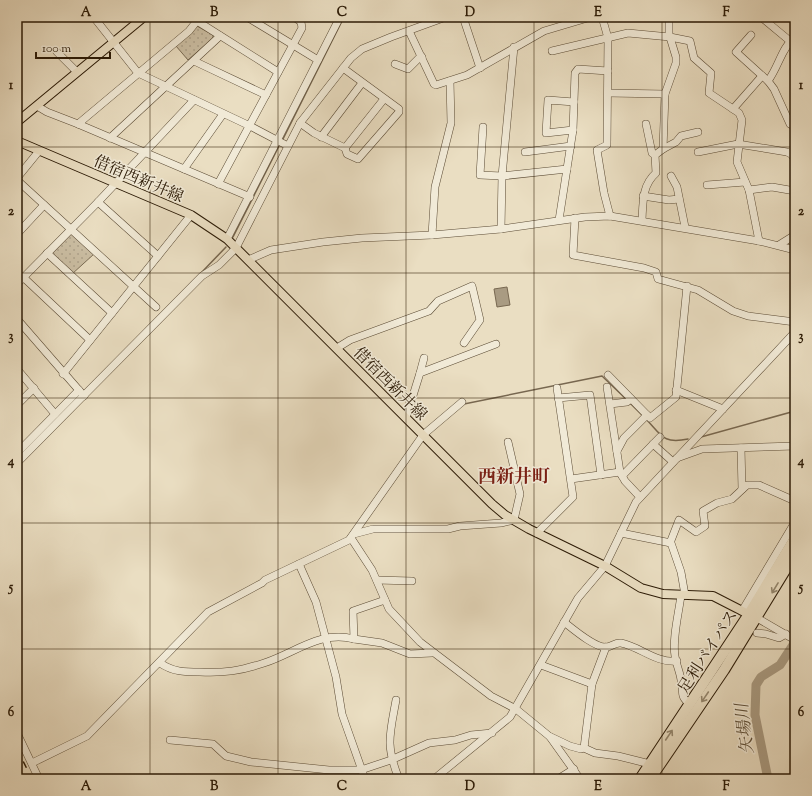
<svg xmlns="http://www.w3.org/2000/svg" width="812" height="796" viewBox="0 0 812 796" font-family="'Sorts Mill Goudy','Noto Serif JP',serif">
<defs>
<pattern id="grass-dots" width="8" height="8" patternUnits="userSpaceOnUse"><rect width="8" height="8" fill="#cabda2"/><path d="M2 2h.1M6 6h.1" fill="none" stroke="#aea28a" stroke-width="1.8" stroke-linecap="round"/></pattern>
</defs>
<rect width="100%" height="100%" fill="#eadec2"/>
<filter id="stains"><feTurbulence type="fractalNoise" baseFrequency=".005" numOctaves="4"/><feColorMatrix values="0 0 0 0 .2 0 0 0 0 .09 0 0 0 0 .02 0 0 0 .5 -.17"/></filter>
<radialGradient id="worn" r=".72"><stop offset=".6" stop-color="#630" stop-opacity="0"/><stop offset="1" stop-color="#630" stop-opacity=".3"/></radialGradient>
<g fill="url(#grass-dots)" stroke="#7a6c54">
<path d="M197,26L213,35V38L188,60L176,46Z"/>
<path d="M70,232L94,254L72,274L50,253Z"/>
</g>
<path fill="#a99b82" stroke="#776750" d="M507,287L510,305L497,307L494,289Z"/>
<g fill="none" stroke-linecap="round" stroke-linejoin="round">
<g stroke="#776750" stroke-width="1.5">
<path d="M283,139L344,17"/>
<path d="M233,237L279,146"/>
<path d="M201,273L226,247"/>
<path d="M630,403L643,416"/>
<path d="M464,404L602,376L626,399"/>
<path d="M646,419C662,436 663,444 688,439"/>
<path d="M701,437L795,411"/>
<path d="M33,442L41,434"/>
</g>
<path stroke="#a99b82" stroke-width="9" d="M768,779L755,715L756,685L761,677L780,665L795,642"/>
<g stroke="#5b4b35" stroke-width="8">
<g id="minor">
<path d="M247,17L318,60"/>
<path d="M463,17L480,68"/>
<path d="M602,17L608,38L607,145L597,150L604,193L610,216"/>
<path d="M761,17L790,41"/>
<path d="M96,20L138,73L250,126L288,146"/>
<path d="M197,21L278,72"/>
<path d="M409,31L434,84L436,85L467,75L544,31L591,17"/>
<path d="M751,35L736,52L768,81L774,89L790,124L795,127"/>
<path d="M552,51L628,33L670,37L690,41L694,58L711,73L709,93L739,113L742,120L737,162L749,190L759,241"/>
<path d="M57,52L77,72"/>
<path d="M194,61L266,95"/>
<path d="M395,64L408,69L418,59L422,57"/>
<path d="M768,81C779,66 781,49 795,36"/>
<path d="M608,93L665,94"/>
<path d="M37,106L47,112L78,124L250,197"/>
<path d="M733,109L762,76"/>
<path d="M300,123L314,133L345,148L347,154L358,159L399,112V109L343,68"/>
<path d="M78,124L189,31L200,17"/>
<path d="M646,124L652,153L655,155"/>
<path d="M483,127L480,175L502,176L567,169"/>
<path d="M573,130L546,133L548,100L574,102"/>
<path d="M321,137L362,83"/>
<path d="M110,138L220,36"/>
<path d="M345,148L384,99"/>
<path d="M663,149L676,142L681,136L698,132"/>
<path d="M525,152L571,146"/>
<path d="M698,152L738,144L787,152L791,154L795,159"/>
<path d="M184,169L223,114"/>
<path d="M671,176L677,187L685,227"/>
<path d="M17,178L39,151"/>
<path d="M17,180L156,307"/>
<path d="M218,184L302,28L301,22L294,17"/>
<path d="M707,185L745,182"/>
<path d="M749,190L772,187L795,191"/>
<path d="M643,196L669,200L679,199"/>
<path d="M98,202L158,256"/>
<path d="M575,218L573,255L644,268L656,272L658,279L698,290L733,311L748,316L795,322"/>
<path d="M559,220L573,130L575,73L578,69L608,71"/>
<path d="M642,220C643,203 642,185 656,173L655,155L663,149L665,94L676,63V57L669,34V17"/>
<path d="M501,229L502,176L514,47"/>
<path d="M17,234L44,205"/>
<path d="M432,235L435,187L451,123L450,81"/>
<path d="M227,239L340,17"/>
<path d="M779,245L795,235"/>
<path d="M47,253L112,313"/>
<path d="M248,260L271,250L323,242L362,238L432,235L501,229L585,217L610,216L759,241L795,250"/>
<path d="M23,277L90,340"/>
<path d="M17,284L98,202L194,100"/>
<path d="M17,319L84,396"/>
<path d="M337,348L350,340L429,311L438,301L472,286L480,320L464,343"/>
<path d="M17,369L55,414"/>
<path d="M420,373L424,358"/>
<path d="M63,374L191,215"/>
<path d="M608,375L650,418L676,397L687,286"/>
<path d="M607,387L620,472L625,481L640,497"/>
<path d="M676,390L723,409"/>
<path d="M558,398L590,395L601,475"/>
<path d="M610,404L627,402L631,399"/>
<path d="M17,405L34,388"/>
<path d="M406,418L420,373L496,344"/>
<path d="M653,444L673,462"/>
<path d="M741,448L742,489"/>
<path d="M617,451L624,438L647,415"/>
<path d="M17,453L79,390"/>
<path d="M677,458L702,449L795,446"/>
<path d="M17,463L202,276L219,265L236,248L300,123L351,58L362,49L391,37L446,17"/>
<path d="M622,476L660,437"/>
<path d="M571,479L620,472"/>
<path d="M537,533L573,497L557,388"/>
<path d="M621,533L671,543L681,572L685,595"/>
<path d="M354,534L373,529H448L460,526L501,523L514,520L520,494L508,442"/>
<path d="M351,538L372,570L389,609L420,642L491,696L516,709L549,736L570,746L581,749L584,748L595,753L618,756L650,764"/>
<path d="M670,543L679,520L696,532L705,526L703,511L717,503L732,499L747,485H759L795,501"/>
<path d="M299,564L316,602L336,677L342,714L365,779"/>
<path d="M377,580L412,581"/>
<path d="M681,595C679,612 672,639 675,656C676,664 680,672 681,680C684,692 679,696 690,704"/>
<path d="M385,600L353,611L354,639L382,643L410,654L432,653"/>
<path d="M742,611L795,522"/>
<path d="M757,618L795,640"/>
<path d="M564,622C573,629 595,648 606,647C612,647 615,642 621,643C641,647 655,663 677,661"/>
<path d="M757,633L766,634L779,638L786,634"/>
<path d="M160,663C173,672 185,672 200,672C225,673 240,671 264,663C295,653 320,630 354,639"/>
<path d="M541,665L592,684"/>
<path d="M396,700C390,734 385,745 399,779"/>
<path d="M17,733L39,779"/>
<path d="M550,737L580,779"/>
<path d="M170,740L213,744L226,756L251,762L329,770H361L391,760L429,743L455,740L471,735L492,733"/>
<path d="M584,748L592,684L606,647"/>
<path d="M32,763L87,736L208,612L262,583L265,580L349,540L423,435L462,402"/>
<path d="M434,779L510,717L578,598L605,566L636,502L795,332"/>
<path d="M558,779L574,769"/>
</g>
</g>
<g stroke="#2b1a06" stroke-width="10">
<g id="major">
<path d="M17,122L144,17"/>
<path d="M17,141L191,215L227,239L492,504L505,515L529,529L605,566L641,588L663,594L713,596L754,617"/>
</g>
</g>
<g stroke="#2b1a06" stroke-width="12">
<g id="highway">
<path d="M640,779L749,614L795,538"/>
<path d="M650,779L724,670L795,554"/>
</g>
</g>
<use href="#minor" stroke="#f1ead7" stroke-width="7"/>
<use href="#major" stroke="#eadec2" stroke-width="8"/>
<use href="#highway" stroke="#eadec2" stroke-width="10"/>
<path stroke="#2b1a06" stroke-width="1.5" stroke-dasharray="7 7" stroke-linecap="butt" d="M17,749L32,779"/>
</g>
<defs><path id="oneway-shaft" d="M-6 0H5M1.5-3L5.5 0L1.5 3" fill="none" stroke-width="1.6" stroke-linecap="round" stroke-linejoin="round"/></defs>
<g stroke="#94866d">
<use href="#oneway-shaft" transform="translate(775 588) rotate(121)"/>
<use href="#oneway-shaft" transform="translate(705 697) rotate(124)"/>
<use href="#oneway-shaft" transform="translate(669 735) rotate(-56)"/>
</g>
<path fill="none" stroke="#2b1a06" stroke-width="1" stroke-opacity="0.55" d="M150,17V779M278,17V779M406,17V779M534,17V779M662,17V779M17,147H795M17,273H795M17,398H795M17,523H795M17,649H795"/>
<g text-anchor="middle" stroke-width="3" stroke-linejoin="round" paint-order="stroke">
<g font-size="16" fill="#2b1a06" stroke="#f1ead7">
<text transform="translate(139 178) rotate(23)" y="6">借宿西新井線</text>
<text transform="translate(391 383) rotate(45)" y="6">借宿西新井線</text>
<text transform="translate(707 651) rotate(-57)" y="6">足利バイパス</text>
</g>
<g font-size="17" font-style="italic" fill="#5d4e38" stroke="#f1ead7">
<text transform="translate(744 729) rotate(-97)" y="6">矢場川</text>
</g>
<g font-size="18" font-weight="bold" fill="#7a1f14" stroke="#f1ead7">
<text x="514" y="482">西新井町</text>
</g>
</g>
<rect width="812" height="796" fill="none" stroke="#eadec2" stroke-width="44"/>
<path d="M36 52v6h74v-6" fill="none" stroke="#2b1a06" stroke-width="2"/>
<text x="42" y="52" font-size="12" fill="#2b1a06" stroke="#f1ead7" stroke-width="3" paint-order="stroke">100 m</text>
<rect x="22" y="22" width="768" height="752" fill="none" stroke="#2b1a06" stroke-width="1.5"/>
<g font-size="13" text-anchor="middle" font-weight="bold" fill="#2b1a06">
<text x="86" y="16">A</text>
<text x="214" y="16">B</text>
<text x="342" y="16">C</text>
<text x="470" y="16">D</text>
<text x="598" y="16">E</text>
<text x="726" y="16">F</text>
<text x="11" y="89">1</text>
<text x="801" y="89">1</text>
<text x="11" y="215">2</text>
<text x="801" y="215">2</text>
<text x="11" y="340">3</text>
<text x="801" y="340">3</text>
<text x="11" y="465">4</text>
<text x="801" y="465">4</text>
<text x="11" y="591">5</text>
<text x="801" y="591">5</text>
<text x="11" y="716">6</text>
<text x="801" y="716">6</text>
<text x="86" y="790">A</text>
<text x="214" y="790">B</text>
<text x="342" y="790">C</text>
<text x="470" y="790">D</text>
<text x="598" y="790">E</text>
<text x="726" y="790">F</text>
</g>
<rect width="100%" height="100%" filter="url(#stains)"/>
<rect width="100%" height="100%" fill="url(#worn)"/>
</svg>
